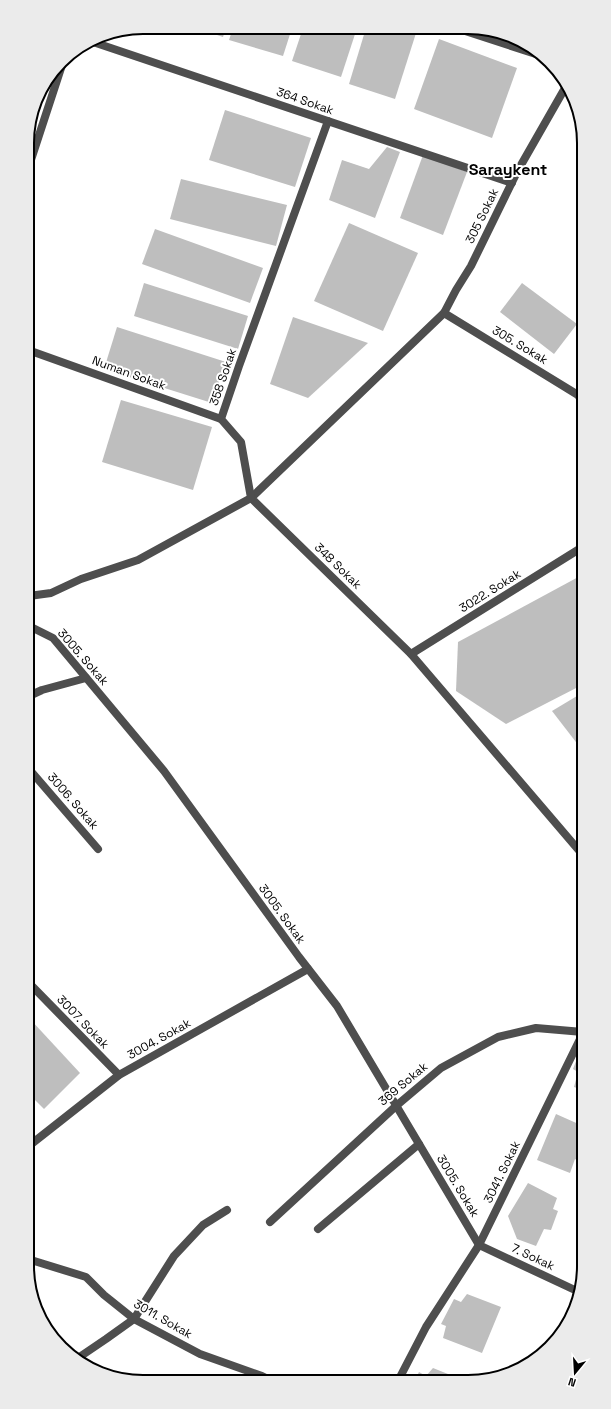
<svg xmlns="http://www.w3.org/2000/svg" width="611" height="1409" viewBox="0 0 611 1409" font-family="'Space Grotesk',sans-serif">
<rect width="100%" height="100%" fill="#fff"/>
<g fill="#bebebe">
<path d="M193,27L226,28L223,37Z"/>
<path d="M233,28H292L283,56L229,40Z"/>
<path d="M303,28H357L341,77L292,61Z"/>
<path d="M366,28L417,30L395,99L349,84Z"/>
<path d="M439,39L517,68L492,138L414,109Z"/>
<path d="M225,110L311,138L295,187L209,160Z"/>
<path d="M387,147L400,152L375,218L329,200L342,160L369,169Z"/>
<path d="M423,155L467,172L443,235L400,218Z"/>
<path d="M181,179L287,205L276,246L170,219Z"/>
<path d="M349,223L418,253L383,331L314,301Z"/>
<path d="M155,229L263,268L250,303L142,264Z"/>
<path d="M144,283L248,316L238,349L134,316Z"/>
<path d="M522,283L577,324L554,354L500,312Z"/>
<path d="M293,317L368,343L308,398L270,384Z"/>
<path d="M117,327L226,362L212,403L104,369Z"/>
<path d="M121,400L212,427L193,490L102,462Z"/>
<path d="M582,575V685L506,724L456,691L458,642Z"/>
<path d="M582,693V744L579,746L552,711Z"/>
<path d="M30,1019L80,1073L44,1109L30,1095Z"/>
<path d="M580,1051L583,1052V1090L574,1087L578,1072L573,1069Z"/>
<path d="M556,1114L583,1126V1154L580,1162L575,1159L570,1173L537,1160Z"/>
<path d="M528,1183L557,1198L553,1209L558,1211L551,1230L544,1229L536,1246L517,1239L508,1216Z"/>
<path d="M467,1294L501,1307L482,1353L443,1338L446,1326L441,1324L454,1299L461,1302Z"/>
<path d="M433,1368L458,1378H416L419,1372L426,1376Z"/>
</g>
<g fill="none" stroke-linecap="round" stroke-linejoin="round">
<g stroke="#4e4e4e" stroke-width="8">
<path d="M459,29L545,57"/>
<path d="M90,41L512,183"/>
<path d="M565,88L517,172L471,266L456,290L444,313L251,498L411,654L582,854"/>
<path d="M27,172L64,59"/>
<path d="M444,313L578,395L581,400"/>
<path d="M28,350L221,419"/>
<path d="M29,596L51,593L81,579L138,560L251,498L241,442L221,419L239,366L328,121"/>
<path d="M29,626L53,638L164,771L299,957L337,1006L479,1245L577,1291"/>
<path d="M411,654L581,548"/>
<path d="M29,696L42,690L86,678"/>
<path d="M29,769L98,849"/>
<path d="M30,984L119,1075"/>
<path d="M30,1145L119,1075L308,969"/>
<path d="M270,1222L396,1106L441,1068L498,1037L536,1028L583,1032"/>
<path d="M318,1229L419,1144"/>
<path d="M31,1260L86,1277L104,1295L134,1319L200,1354L262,1376L268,1379"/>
<path d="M78,1358L106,1339L134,1319L174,1256L203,1225L227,1210"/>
<path d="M399,1379L426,1327L479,1245L583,1033"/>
</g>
</g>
<g text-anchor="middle" stroke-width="4" stroke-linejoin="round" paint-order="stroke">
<g font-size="12" fill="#000" stroke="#fff">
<text transform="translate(305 101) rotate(19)" y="4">364 Sokak</text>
<text transform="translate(482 216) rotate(-64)" y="4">305 Sokak</text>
<text transform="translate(520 345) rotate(31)" y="4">305. Sokak</text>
<text transform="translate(129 373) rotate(20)" y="4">Numan Sokak</text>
<text transform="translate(223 377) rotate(-71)" y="4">358 Sokak</text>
<text transform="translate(338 566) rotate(44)" y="4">348 Sokak</text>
<text transform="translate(490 591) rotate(-32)" y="4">3022. Sokak</text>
<text transform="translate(83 657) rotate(49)" y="4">3005. Sokak</text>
<text transform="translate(73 801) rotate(49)" y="4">3006. Sokak</text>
<text transform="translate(282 914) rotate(54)" y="4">3005. Sokak</text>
<text transform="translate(83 1022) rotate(46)" y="4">3007. Sokak</text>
<text transform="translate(159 1039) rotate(-29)" y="4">3004. Sokak</text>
<text transform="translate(403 1084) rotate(-40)" y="4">369 Sokak</text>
<text transform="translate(502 1172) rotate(-64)" y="4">3041. Sokak</text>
<text transform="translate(458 1186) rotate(59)" y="4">3005. Sokak</text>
<text transform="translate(533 1257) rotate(25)" y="4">7. Sokak</text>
<text transform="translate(163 1319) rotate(30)" y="4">3011. Sokak</text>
</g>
<g font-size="16" font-weight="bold" fill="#000" stroke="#fff">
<text x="508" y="175">Saraykent</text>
</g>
</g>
<path d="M0 0H611V1409H0ZM143 34H468A109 109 0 0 1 577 143V1266A109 109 0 0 1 468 1375H143A109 109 0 0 1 34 1266V143A109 109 0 0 1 143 34Z" fill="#ebebeb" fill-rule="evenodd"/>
<path fill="none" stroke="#000" stroke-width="2" d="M143 34H468A109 109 0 0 1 577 143V1266A109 109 0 0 1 468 1375H143A109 109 0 0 1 34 1266V143A109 109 0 0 1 143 34Z"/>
<g transform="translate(575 1373) rotate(198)" stroke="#ffffff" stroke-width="3" paint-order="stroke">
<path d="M0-3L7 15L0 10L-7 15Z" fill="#000000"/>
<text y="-6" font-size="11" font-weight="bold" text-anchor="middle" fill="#000000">N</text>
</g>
</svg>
